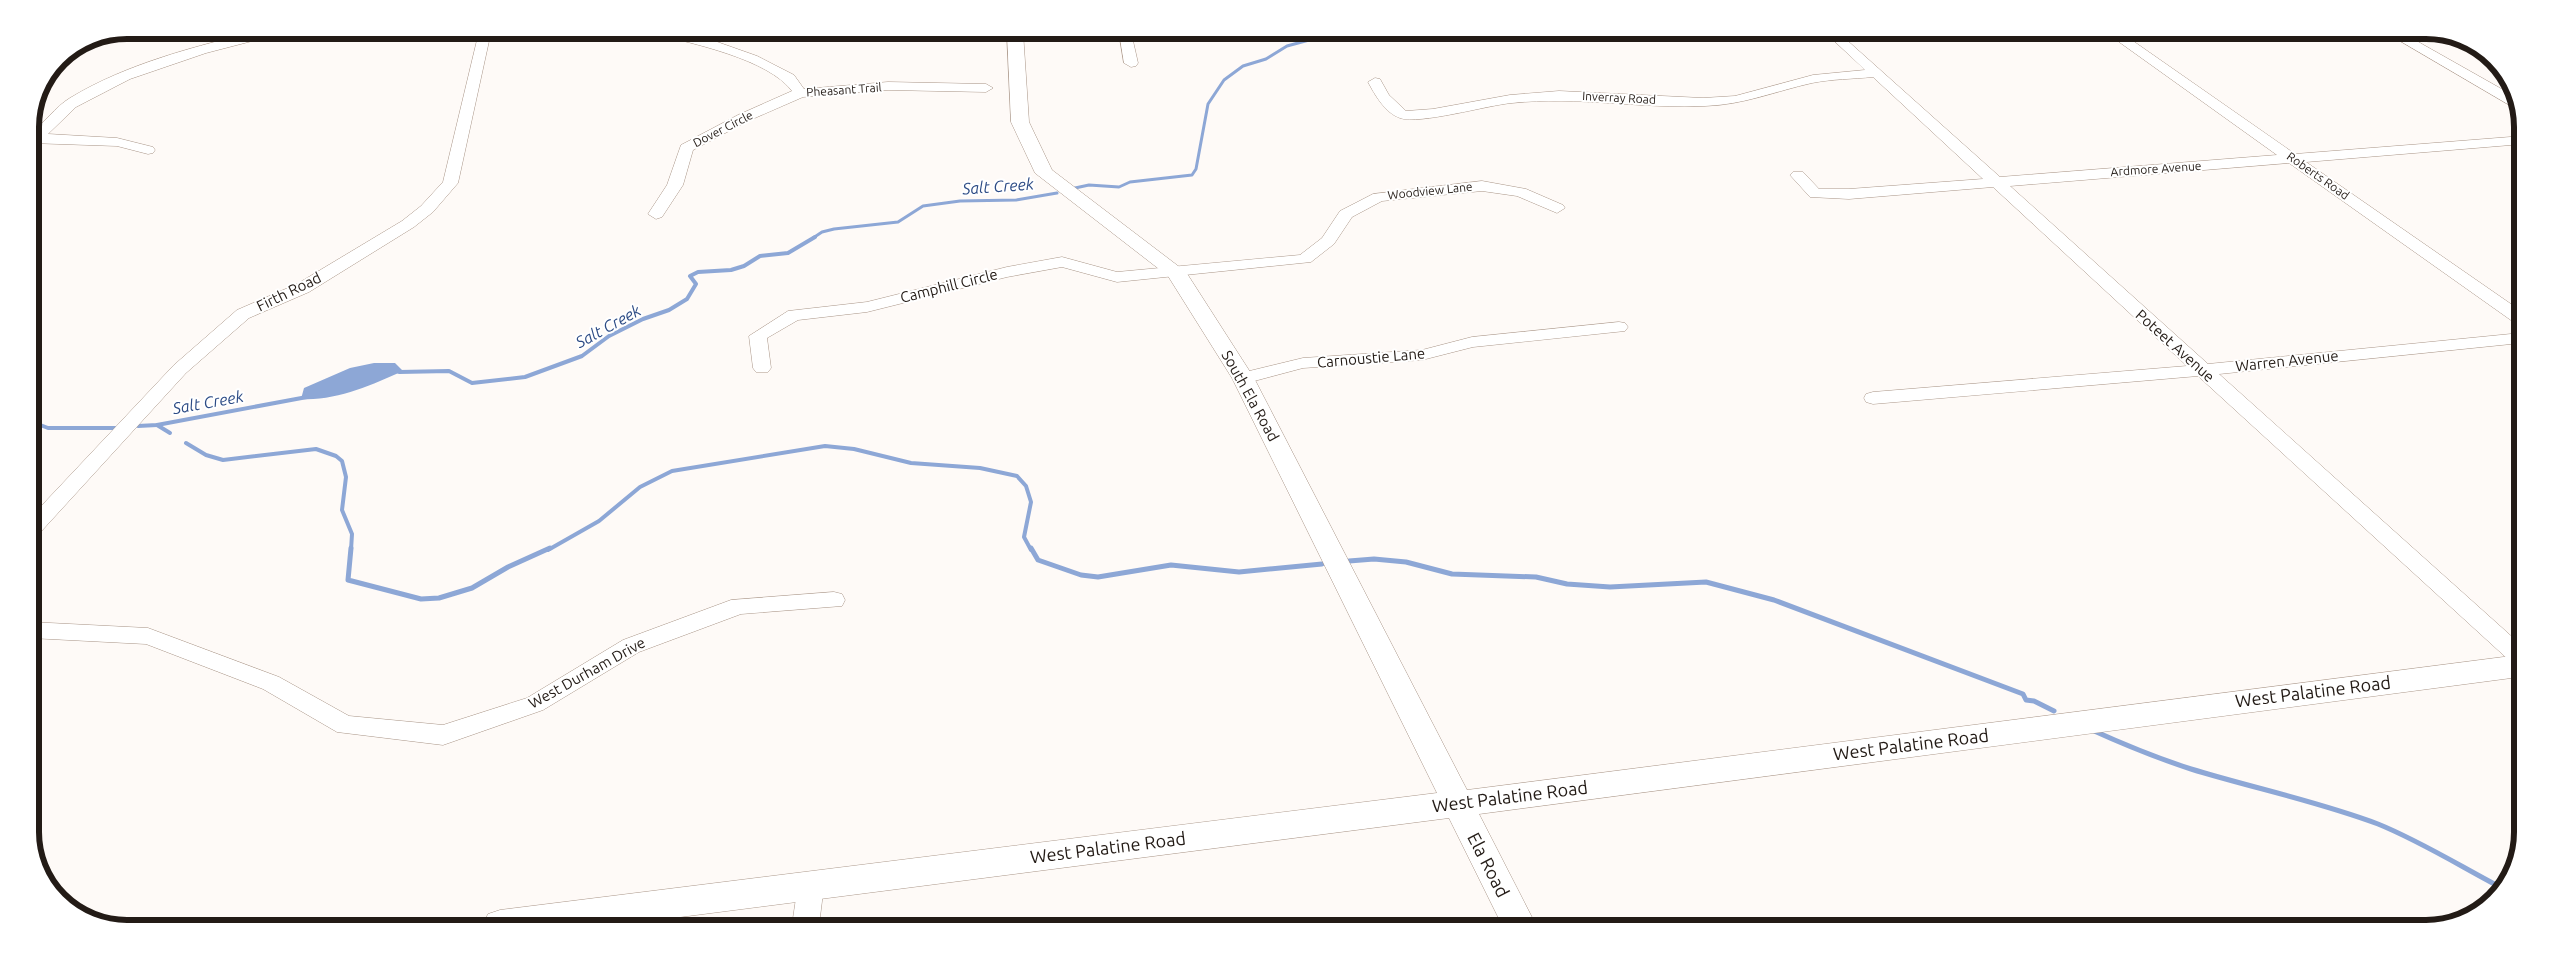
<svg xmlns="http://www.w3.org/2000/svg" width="2553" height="959" viewBox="0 0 2553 959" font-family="Ubuntu,sans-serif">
<rect width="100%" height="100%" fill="#fefaf7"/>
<path fill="#8da7d6" d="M374,363H395L403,371C371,385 337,401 301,399L304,388L350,368Z"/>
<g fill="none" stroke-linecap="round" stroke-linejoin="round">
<g stroke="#8da7d6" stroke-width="3">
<path d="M1420,33H1455"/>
<path d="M1968,34H1974"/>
<path d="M1075,188L1089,185L1119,187L1130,182L1192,175L1196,169L1208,104L1224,80L1243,66L1266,59L1287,46L1335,33"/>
<path d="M813,238L822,232L834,229L898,222L923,206L960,201L1016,200L1057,193"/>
</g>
<g stroke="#8da7d6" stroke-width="4">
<path d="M399,372L449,371L472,383L525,377L582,356L609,336L643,319L669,310L687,299L696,284L690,276L698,272L731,270L744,266L760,256L788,253L815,237"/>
<path d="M30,421L48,428H115"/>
<path d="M157,425L170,433"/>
<path d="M138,426L157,425L307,397"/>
<path d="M186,443L206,455L223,460L316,449L336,456L342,461L346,477L342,510L352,534L351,550"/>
<path d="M548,550L599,521L640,487L672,471L825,446L854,449L911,463L980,468L1017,476L1026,486L1031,502L1024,537L1031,550"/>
</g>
<g stroke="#8da7d6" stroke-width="5">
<path d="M351,548L348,580L421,599L439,598L472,588L508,567L550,548"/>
<path d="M1031,548L1038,560L1081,575L1098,577L1171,565L1239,572L1322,564"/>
<path d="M1349,561L1374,559L1406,562L1452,574L1536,577L1567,584L1610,587L1706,582L1774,600L2023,694L2026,700L2034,701L2054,711"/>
<path d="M2092,730C2125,745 2157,758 2191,769C2253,788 2317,801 2378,824C2420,841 2460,866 2500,887"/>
</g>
<g stroke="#a99587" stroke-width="1">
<g id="minor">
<path d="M262,30H285L283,33L206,53L130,79L76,107L48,134L117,138L153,147L155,150L153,153L148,154L117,146L30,143V133C45,123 55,107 70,98C128,63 197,46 262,30Z"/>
<path d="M484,31H497L489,41L458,183L433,212L414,227L309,292L249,318L186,373L37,536L30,538V518L174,365L237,310L297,284L402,221L421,206L443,182L477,40Z"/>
<path d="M652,31H676L706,38L757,56L794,75L804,89L888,82L986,84L993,88L986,92L888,90L803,97L748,121L693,150L683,185L662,217L656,219L648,214L667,185L681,145L738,115L792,91C768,59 692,43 654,34Z"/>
<path d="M1119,32H1131L1138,63L1136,66L1131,67L1124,63Z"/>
<path d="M1827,34H1840L2000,177L2277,155L2108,34H2123L2295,154L2523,136V144L2306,162L2521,311V324L2515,323L2289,163L2010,186L2208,364L2521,333V343L2219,374L2519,643V665L2511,662L2198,376L1873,404L1866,402L1864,398L1866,394L1873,392L2187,366L1993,187L1849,199L1810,197L1790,175L1793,172H1803L1819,189H1849L1983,179L1873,77C1853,79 1832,79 1812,83C1776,91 1743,105 1705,106C1641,109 1578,96 1512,103C1488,105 1419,125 1400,118C1385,113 1375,95 1368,82L1375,78L1380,79L1389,95L1406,111L1433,109L1510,95L1559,91L1703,98L1735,96L1813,75L1865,70Z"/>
<path d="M2390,35H2406L2514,96L2518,107L2511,106Z"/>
<path d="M1482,181L1526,189L1563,205L1565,208L1557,213L1517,196L1482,191L1382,201L1352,217L1334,244L1311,262L1117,282L1062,267L1007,277L867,312L798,320L767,338L771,368L768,372H756L753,368L749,336L788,311L867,302L1007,267L1062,257L1117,272L1300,255L1322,238L1340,211L1373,194Z"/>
<path d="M1619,322L1625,323L1628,327L1625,331L1473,347L1422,360L1303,368L1243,384L1237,382L1234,378L1237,374L1303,358L1422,350L1472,337Z"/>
<path d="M834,592L842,594L845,600L842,606L741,614L639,652L543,710L443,745L337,732L263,689L146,644L30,638V622L148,628L279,677L349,716L443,725L527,698L623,640L731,600Z"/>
<path d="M811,873L820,877L824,885L819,925H792L798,885L802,877Z"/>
</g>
</g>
<g stroke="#a99587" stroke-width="1">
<path id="major" d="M1007,32H1023L1029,122L1052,170L1186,272L1254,378L1467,790L2519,655V677L1479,814L1537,927H1503L1449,818L618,925H483L488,914L500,910L1437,793L1232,378L1168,276L1035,173L1011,122Z"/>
</g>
<use href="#minor" fill="#fff" fill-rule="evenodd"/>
<use href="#major" fill="#fff" fill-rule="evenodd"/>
</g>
<g text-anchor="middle" stroke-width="4" stroke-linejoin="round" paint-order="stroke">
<g font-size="12" fill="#231b16" stroke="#fff">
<text transform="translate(844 90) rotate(-4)" y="4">Pheasant Trail</text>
<text transform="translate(1619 98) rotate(3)" y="4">Inverray Road</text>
<text transform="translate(723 129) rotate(-27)" y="4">Dover Circle</text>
<text transform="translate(2156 169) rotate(-4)" y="4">Ardmore Avenue</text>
<text transform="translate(2318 176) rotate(35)" y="4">Roberts Road</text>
<text transform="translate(1430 191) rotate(-6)" y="4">Woodview Lane</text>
</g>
<g font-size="15" fill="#231b16" stroke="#fff">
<text transform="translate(949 286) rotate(-14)" y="5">Camphill Circle</text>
<text transform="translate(289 292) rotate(-26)" y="5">Firth Road</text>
<text transform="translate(2175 346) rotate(42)" y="5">Poteet Avenue</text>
<text transform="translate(1371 358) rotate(-5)" y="5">Carnoustie Lane</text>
<text transform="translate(2287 361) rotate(-6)" y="5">Warren Avenue</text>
<text transform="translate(1250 396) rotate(61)" y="5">South Ela Road</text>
<text transform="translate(587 673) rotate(-29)" y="5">West Durham Drive</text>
</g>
<g font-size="16" font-style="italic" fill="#2c4b85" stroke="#fff">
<text transform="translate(998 186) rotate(-4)" y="6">Salt Creek</text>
<text transform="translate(608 326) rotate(-29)" y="6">Salt Creek</text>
<text transform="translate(208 402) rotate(-10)" y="6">Salt Creek</text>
</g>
<g font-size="18" fill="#231b16" stroke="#fff">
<text transform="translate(2313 692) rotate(-7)" y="6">West Palatine Road</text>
<text transform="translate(1911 745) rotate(-7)" y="6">West Palatine Road</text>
<text transform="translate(1510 797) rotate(-7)" y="6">West Palatine Road</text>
<text transform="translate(1108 848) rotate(-7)" y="6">West Palatine Road</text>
<text transform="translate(1488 865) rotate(63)" y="6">Ela Road</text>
</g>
</g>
<path d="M0 0H2553V959H0ZM127 39H2426A88 88 0 0 1 2514 127V832A88 88 0 0 1 2426 920H127A88 88 0 0 1 39 832V127A88 88 0 0 1 127 39Z" fill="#fff" fill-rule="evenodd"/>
<path fill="none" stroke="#231b16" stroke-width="6" d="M127 39H2426A88 88 0 0 1 2514 127V832A88 88 0 0 1 2426 920H127A88 88 0 0 1 39 832V127A88 88 0 0 1 127 39Z"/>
</svg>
